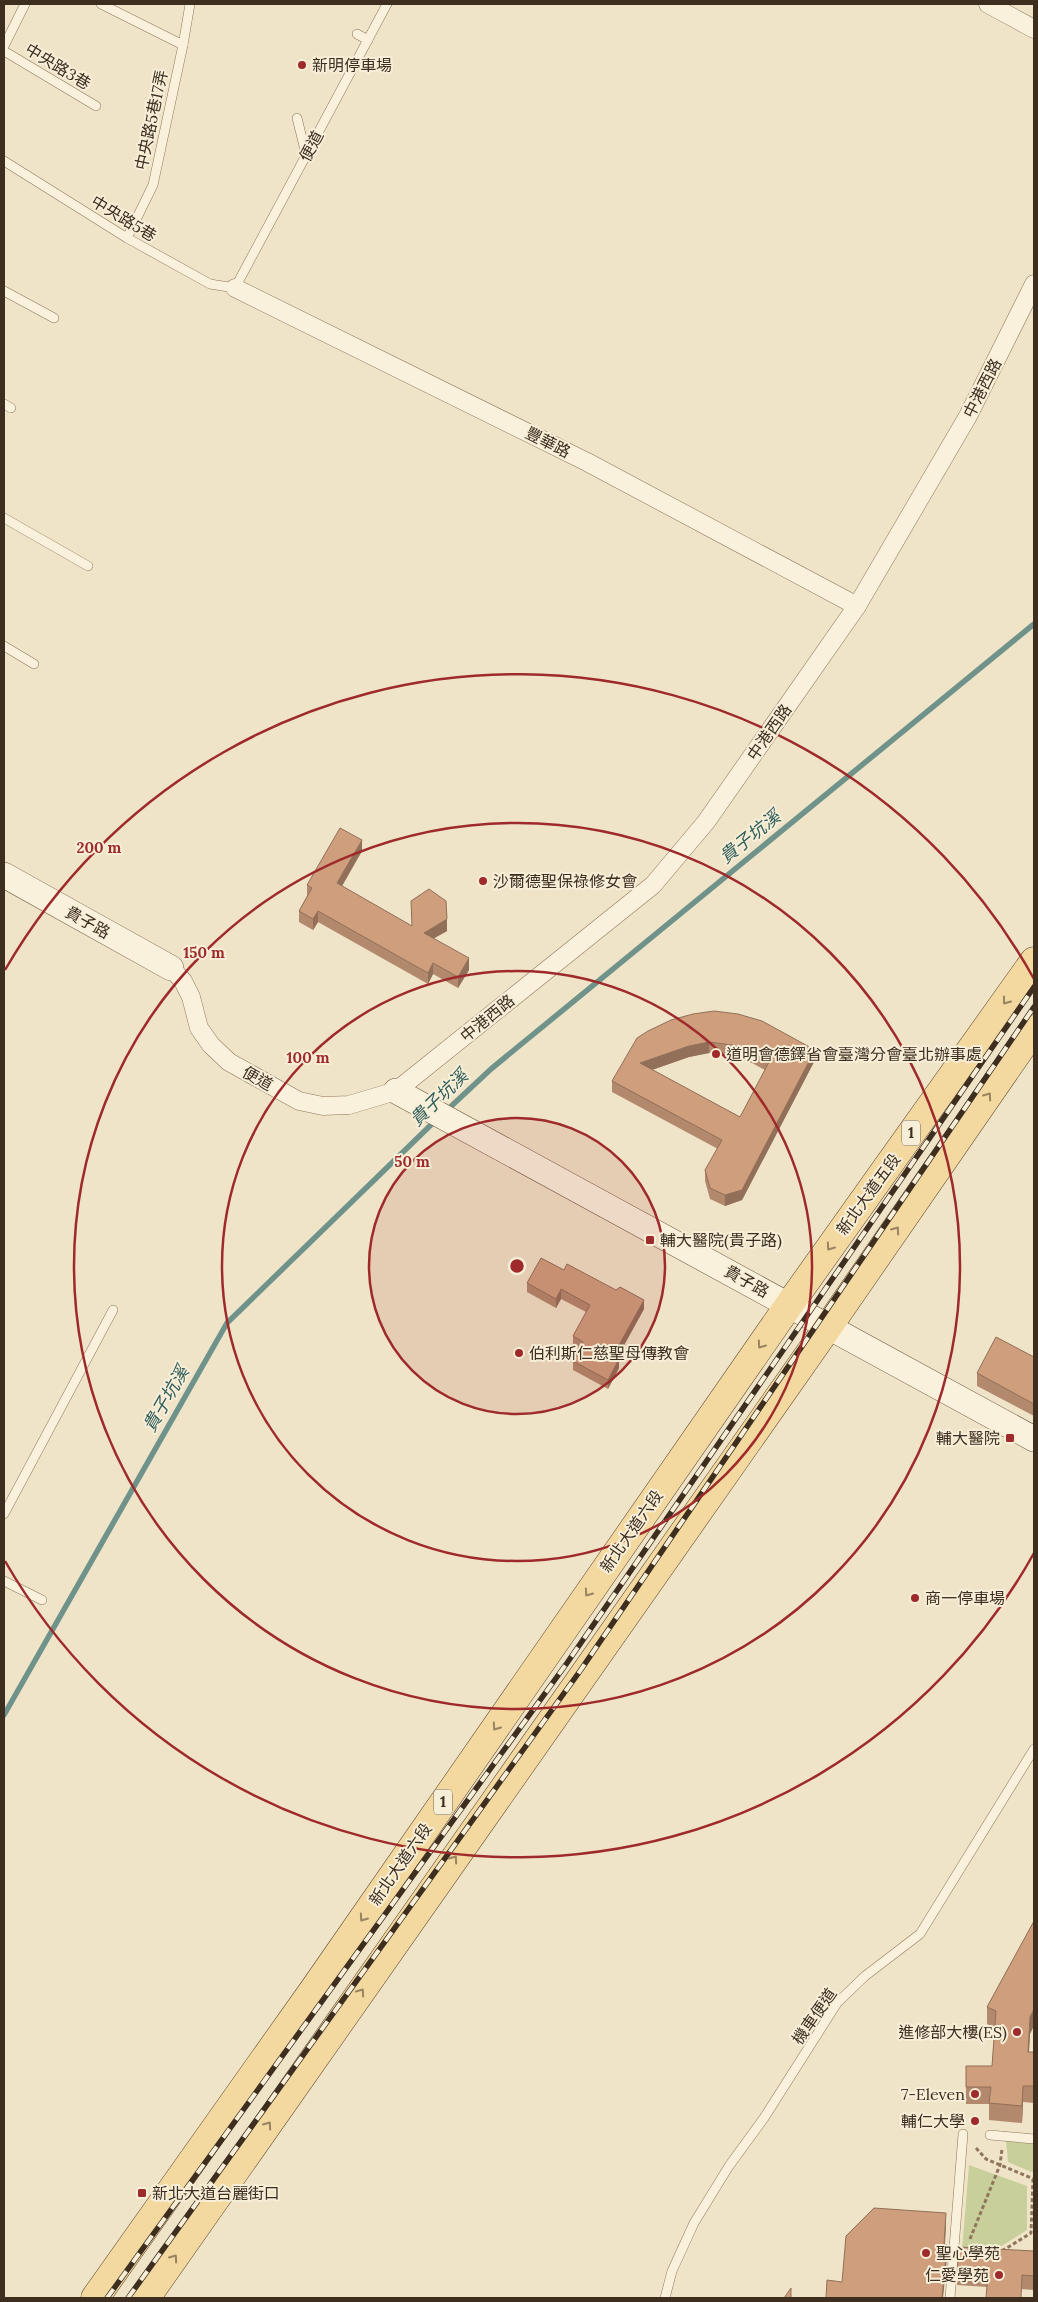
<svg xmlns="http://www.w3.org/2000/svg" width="1038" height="2302" viewBox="0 0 1038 2302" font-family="Lora,'Noto Sans TC',serif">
<rect width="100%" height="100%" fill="#f0e4c8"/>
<g fill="#c9cf9b">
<path d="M1006,2140L1034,2143V2173L1008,2162Z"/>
<path d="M969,2165L1027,2186V2230L992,2252L962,2250Z"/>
</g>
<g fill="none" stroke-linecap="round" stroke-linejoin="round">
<g stroke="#6f938a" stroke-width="5.5">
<path d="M445,1112L491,1069L1034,624"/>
<path d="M4,1715L227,1323L436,1120"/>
</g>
<g stroke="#8d765c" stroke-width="10">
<g id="lane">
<path d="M101,4L183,45"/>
<path d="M357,34L368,40"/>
<path d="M4,46L25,4"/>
<path d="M4,51L96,106"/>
<path d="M297,118L306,154"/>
<path d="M4,161L127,238L210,284L235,288L387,4"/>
<path d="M127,238L153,185L183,45L190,4"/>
<path d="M4,291L54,318"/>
<path d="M4,404L11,408"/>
<path d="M4,518L88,566"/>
<path d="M4,646L34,664"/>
<path d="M4,1514L113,1310"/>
<path d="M4,1581L42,1600"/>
<path d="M990,2135L1034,2139"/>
<path d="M665,2298L672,2271L694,2223L729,2166L764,2118L837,2003L865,1976L920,1934L1034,1749"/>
<path d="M950,2298L963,2134"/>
</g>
</g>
<g stroke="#8d765c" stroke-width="19">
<g id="street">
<path d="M988,4L1034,29"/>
<path d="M235,288L587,462L857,606"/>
<path d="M171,968L183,981L191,997L199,1028L211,1045L229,1062L299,1101L323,1106L349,1105L396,1091L653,885L706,822L857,606L968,416L1034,284"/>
</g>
</g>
<g stroke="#6f573f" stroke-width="26">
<g id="secondary">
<path d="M4,875L171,968"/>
<path d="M396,1091L1034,1439"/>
</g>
</g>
<g stroke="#5b4430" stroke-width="29">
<g id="primary">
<path d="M95,2298L314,1989L789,1305L1034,961"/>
<path d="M146,2298L828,1327L1034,1029"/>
</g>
</g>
<g stroke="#8d765c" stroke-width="3" stroke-dasharray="4 2.5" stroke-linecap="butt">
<path d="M976,2148L986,2159L1034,2179"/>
<path d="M970,2239L1000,2165L1002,2149"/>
<path d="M1002,2251L1031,2233L1033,2179"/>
</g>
<use href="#lane" stroke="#faf1dc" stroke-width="9"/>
<use href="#street" stroke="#faf1dc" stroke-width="18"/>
<use href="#secondary" stroke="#faf1dc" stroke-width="25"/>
<use href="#primary" stroke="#f3d9a0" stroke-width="28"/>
<g stroke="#3d2e20" stroke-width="5.5">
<g id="rail">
<path d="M107,2298L567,1663L1034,987"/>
<path d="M128,2298L580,1671L1034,1007"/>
</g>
</g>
<use href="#rail" stroke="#f7eed8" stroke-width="4" stroke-dasharray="11" stroke-linecap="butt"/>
</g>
<g fill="#b2896c" fill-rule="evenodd">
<path d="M362,851L341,886L412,926L447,931L434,938L469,970L458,988L433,974L428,984L318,922L313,930L299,922V911L307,896V885Z"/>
<path d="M671,1020L815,1060L742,1200L725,1206L710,1199L705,1181V1170L718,1149L612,1092V1081ZM709,1053L732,1056L752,1063L765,1070L740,1117L652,1070L689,1057Z"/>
<path d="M564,1270L644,1309L617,1358L619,1368L608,1389L573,1370V1361L579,1349L573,1346V1336L586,1312L561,1299L556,1308L527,1292V1283Z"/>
<path d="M1034,1357V1416L977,1386V1373Z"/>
<path d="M1034,1921L1029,2052H1034V2103L1023,2102L1022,2123L989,2120V2104H966V2087L992,2066L995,2028L987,2024V2007Z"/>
<path d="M1034,2251V2290L957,2285V2272Z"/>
</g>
<g fill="#916f58">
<path d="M362,840V851L337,895V883Z"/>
<path d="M318,911V922L313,930V919Z"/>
<path d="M447,919V931L424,944V933Z"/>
<path d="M469,958V970L458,988V977Z"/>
<path d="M433,963V974L428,984V973Z"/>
<path d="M709,1042V1053L689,1057L640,1074V1063L689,1046Z"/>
<path d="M815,1050V1060L742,1200L725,1206V1195Z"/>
<path d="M561,1289V1299L556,1308V1299Z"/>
<path d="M644,1300V1309L613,1365V1356Z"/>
<path d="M619,1359V1368L608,1389V1380Z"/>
<path d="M1034,2009V2026L1030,2034L1028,2069V2052L1030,2017Z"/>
<path d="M1023,2086V2102L1022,2123V2106Z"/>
<path d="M946,2213V2227L944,2258V2244Z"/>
<path d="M947,2245V2258L943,2298H942Z"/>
</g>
<g fill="#cf9f7d" stroke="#916f58" fill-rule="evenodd">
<path d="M340,828L362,840L337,883L412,926L411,901L429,889L446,901L447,919L424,933L469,958L458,977L433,963L428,973L318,911L313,919L299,911L312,888L307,885Z"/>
<path d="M714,1011L738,1014L762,1021L815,1050L742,1190L725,1195L710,1188L705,1170L722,1140L612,1081L637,1038L648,1031L671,1020L693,1014ZM709,1042L732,1045L752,1052L769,1062L740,1117L640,1063L689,1046Z"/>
<path d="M541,1258L564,1270L567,1264L616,1290L620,1287L644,1300L613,1356L619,1359L608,1380L573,1361L583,1342L573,1336L590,1305L561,1289L556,1299L527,1283Z"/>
<path d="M996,1337L1034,1357V1404L977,1373Z"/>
<path d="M1034,1921V2009L1030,2017L1028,2052H1034V2086H1023L1022,2106L989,2103L991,2087H966V2066H992L996,2011L987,2007Z"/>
<path d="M874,2208L946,2213L944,2244L947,2245L942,2298H826L827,2280L842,2282L846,2236Z"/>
<path d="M959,2247L1034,2251V2276L1022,2275L1021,2298H986L988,2274L957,2272Z"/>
<path d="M791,2288V2298H784Z"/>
</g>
<defs><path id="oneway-chevron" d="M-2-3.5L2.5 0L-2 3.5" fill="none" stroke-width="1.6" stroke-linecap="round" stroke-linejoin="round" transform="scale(1.25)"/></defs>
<g stroke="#988460">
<use href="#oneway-chevron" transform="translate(1006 1001) rotate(126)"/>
<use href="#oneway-chevron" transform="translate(988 1096) rotate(-55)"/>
<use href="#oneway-chevron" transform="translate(896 1230) rotate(-55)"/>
<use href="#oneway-chevron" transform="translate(830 1247) rotate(126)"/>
<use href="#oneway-chevron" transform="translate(761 1345) rotate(125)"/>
<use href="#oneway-chevron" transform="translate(588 1593) rotate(125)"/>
<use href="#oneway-chevron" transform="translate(496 1727) rotate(125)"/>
<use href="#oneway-chevron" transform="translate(454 1859) rotate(-55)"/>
<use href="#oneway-chevron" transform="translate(363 1918) rotate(125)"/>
<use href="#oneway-chevron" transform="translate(361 1992) rotate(-55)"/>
<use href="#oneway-chevron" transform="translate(268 2125) rotate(-55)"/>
<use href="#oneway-chevron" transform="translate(174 2258) rotate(-55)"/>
</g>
<circle cx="517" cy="1266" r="148" fill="#9e2a2b" fill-opacity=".12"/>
<g fill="none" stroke="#9e2a2b" stroke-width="2.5">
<circle cx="517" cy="1266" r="148"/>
<circle cx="517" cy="1266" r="295"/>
<circle cx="517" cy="1266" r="443"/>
<path d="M1034 1553A591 591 0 0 1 5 1561M5 970A591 591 0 0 1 1034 979"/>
</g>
<g fill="#9e2a2b" stroke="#f7eed8" stroke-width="2">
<circle cx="302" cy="65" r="5"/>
<circle cx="483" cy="881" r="5"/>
<circle cx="716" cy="1054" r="5"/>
<rect x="645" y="1235" width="10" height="10" rx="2.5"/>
<circle cx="519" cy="1353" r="5"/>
<rect x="1005" y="1433" width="10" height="10" rx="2.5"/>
<circle cx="915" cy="1598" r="5"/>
<circle cx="1017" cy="2032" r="5"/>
<circle cx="975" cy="2094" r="5"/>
<circle cx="975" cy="2121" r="5"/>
<rect x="137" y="2188" width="10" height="10" rx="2.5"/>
<circle cx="926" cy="2253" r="5"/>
<circle cx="999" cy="2275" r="5"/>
</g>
<g text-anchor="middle" stroke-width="4" stroke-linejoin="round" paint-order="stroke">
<g fill="#f7eed8" stroke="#756857" stroke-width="1">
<rect x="902" y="1120.5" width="18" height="25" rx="4"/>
<rect x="434" y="1789.5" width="18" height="25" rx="4"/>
</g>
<g font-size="15" font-weight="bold" fill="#3d2e20">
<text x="911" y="1138">1</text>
<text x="443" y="1807">1</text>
</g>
<g font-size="16" fill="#3d2e20" stroke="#f7eed8" text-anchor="start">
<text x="312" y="71">新明停車場</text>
<text x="493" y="887">沙爾德聖保祿修女會</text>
<text x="726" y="1060">道明會德鐸省會臺灣分會臺北辦事處</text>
<text x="660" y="1246">輔大醫院(貴子路)</text>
<text x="529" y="1359">伯利斯仁慈聖母傳教會</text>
<text x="1000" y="1444" text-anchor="end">輔大醫院</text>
<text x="925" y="1604">商一停車場</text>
<text x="1007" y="2038" text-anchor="end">進修部大樓(ES)</text>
<text x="965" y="2100" text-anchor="end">7-Eleven</text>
<text x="965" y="2127" text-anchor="end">輔仁大學</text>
<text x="152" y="2199">新北大道台麗街口</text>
<text x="936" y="2259">聖心學苑</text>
<text x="989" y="2281" text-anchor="end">仁愛學苑</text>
</g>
<g font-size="16" fill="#3d2e20" stroke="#f7eed8">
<text transform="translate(58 66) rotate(31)" y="6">中央路3巷</text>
<text transform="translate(151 120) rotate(-78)" y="6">中央路5巷17弄</text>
<text transform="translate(311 146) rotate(-62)" y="6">便道</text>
<text transform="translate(124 218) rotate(31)" y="6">中央路5巷</text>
<text transform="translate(982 388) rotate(-63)" y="6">中港西路</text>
<text transform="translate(548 442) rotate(27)" y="6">豐華路</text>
<text transform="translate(769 732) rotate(-55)" y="6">中港西路</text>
<text transform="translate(88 922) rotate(29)" y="6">貴子路</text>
<text transform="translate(487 1018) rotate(-39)" y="6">中港西路</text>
<text transform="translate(258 1078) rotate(29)" y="6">便道</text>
<text transform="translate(868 1194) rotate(-54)" y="6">新北大道五段</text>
<text transform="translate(747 1281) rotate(29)" y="6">貴子路</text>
<text transform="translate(631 1531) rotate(-55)" y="6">新北大道六段</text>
<text transform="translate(400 1864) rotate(-55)" y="6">新北大道六段</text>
<text transform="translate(814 2016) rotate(-55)" y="6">機車便道</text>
</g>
<g font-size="18" font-style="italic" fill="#2f5d5a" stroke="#f7eed8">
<text transform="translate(750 837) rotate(-39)" y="6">貴子坑溪</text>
<text transform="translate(439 1098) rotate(-44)" y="6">貴子坑溪</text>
<text transform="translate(166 1399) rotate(-60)" y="6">貴子坑溪</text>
</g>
</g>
<circle cx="517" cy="1266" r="8" fill="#9e2a2b" stroke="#f7eed8" stroke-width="2.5"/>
<g font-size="15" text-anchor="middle" font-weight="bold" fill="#9e2a2b" stroke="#f7eed8" stroke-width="4" stroke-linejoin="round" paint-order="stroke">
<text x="99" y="853">200 m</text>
<text x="204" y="958">150 m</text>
<text x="308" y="1063">100 m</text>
<text x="412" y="1167">50 m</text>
</g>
<rect width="1038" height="2302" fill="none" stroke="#3d2e20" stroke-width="10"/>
</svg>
